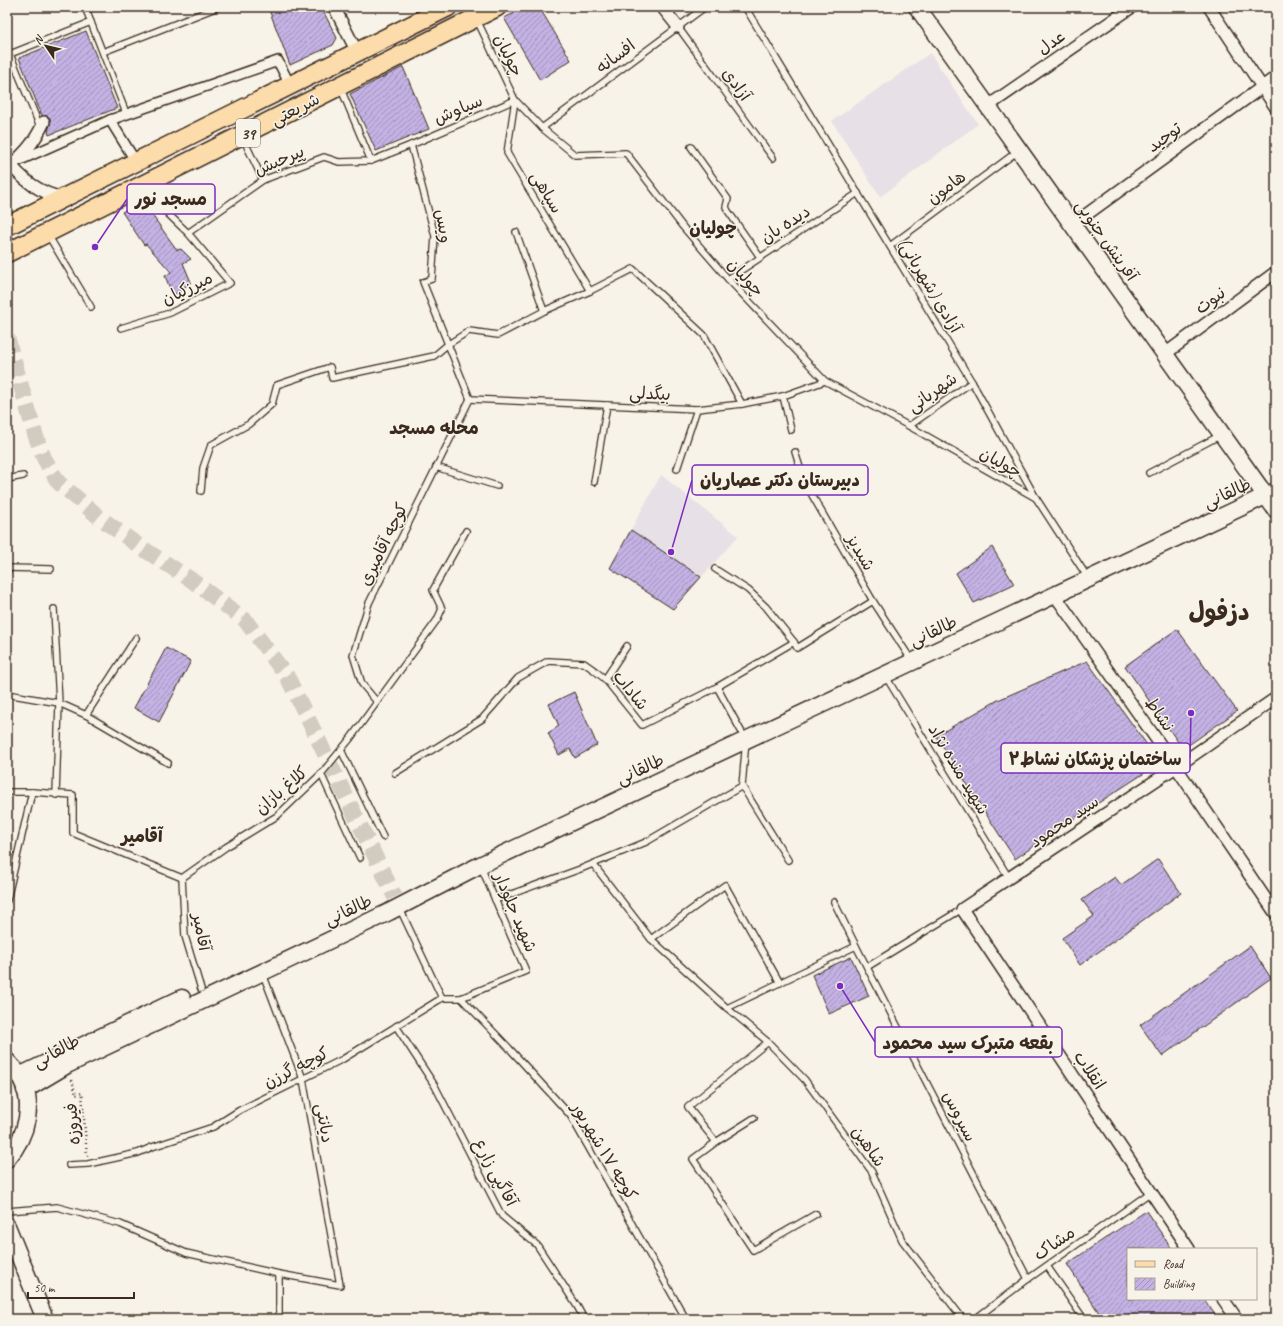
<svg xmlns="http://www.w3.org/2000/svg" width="1283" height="1326" viewBox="0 0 1283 1326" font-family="Caveat,'Playpen Sans Arabic',sans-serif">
<defs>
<pattern id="building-hatch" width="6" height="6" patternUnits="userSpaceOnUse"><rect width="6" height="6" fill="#c3b2e3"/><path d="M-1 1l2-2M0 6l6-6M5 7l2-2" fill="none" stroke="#a091b7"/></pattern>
</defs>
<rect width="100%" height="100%" fill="#f7f3e8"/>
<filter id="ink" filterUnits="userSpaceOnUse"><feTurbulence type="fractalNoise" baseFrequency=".025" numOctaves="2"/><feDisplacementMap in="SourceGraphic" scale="8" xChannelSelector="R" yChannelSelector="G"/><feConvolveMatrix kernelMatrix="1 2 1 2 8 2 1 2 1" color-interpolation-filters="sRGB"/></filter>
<g filter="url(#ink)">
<g fill="#e7e0e6">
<path d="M930,53L978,124L880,197L832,121Z"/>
<path d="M661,475L738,536L673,609L610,568Z"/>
</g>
<path fill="#ade8ae" stroke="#748966" d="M7,1091C12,1104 11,1116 7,1129Z"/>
<g fill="url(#building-hatch)" stroke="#3b2a1e">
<path d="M268,7H321L337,38L333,45L290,65Z"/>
<path d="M527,7H539L571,60L540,80L504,18Z"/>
<path d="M86,31L117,108L49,135L48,131L50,125V118L47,116H42L19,58Z"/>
<path d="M403,67L429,129L376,151L350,94Z"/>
<path d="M142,201L177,250L181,249L191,259L183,263L191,282L173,296L165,276L171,272L146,244L144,245L122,212Z"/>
<path d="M631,530L701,577L673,609L610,568Z"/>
<path d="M992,547L1014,584L974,603L956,573Z"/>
<path d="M1177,629L1237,711L1183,749L1125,666Z"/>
<path d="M166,648L191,661L159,722L134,708Z"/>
<path d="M1087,661L1160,763L1072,820L1015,859L936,736L998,700Z"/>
<path d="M574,692L597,745L575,758L570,749L559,755L548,733L559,726L549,704Z"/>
<path d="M1158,859L1181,893L1080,965L1062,938L1094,916L1082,900L1115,877L1121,885Z"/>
<path d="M1250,946L1271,978L1162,1056L1140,1025Z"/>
<path d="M851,957L869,996L829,1014L812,975Z"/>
<path d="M1146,1211L1172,1249H1128V1299H1204L1218,1319H1103L1067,1264Z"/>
</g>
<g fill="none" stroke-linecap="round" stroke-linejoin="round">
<path stroke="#d1cbc0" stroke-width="16" stroke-dasharray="16 8" stroke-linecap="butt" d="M7,337L35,434L44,458L58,482L99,517L139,546L190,579L245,620L288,678L395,897"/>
<g stroke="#3b2a1e" stroke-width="8">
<g id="service">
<path d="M85,7L126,113"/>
<path d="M745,7L972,382L1036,498L1088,578"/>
<path d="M86,10L94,7"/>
<path d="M477,20L515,100L542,128L575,155L626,153L683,227L728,279L825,381L909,426L1036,498"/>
<path d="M678,27L773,158"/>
<path d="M7,50L10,54L41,129"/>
<path d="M103,52L218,7"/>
<path d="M10,54L91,22"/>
<path d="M341,89L371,161"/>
<path d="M515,100L507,153L590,291"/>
<path d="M542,128L705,7"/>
<path d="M243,138L263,180"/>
<path d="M411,145L435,236L432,279L423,282L470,399"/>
<path d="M691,147L728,199L726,207L728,211L760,257"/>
<path d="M516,232L544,311"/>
<path d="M188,233L263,180L324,157L339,162L371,161L411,145L515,100"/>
<path d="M48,235L91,307"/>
<path d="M890,246L1018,151"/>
<path d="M728,279L858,193"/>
<path d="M121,328L170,313L230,283L188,233L141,188"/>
<path d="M783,396L791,430"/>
<path d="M470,399L697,409L742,404L783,396L825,381"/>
<path d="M909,426L972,382"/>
<path d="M795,452L805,483L873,601L912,661"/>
<path d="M436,467L497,486"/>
<path d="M677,469L697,409"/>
<path d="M1149,473L1221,435"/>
<path d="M7,479L23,476"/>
<path d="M594,482L607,405"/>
<path d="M201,491L203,468L211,445L249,424L272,404L277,385L330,367L332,378L434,356L447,345L469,331L498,335L544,311L590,291L633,269L704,335L742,404"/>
<path d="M7,568L51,569"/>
<path d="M715,569L748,590L766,607L794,642"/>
<path d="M54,609L59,703L56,795"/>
<path d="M886,677L1009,878"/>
<path d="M605,679L627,646"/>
<path d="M7,694L59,703L86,715L168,763"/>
<path d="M377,702L362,684L353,655L369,603L470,399"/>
<path d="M86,715L136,638"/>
<path d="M341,750L383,837"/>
<path d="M395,773L482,719L518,678L548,661L584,663L594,670L605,679L642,725L717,687L794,642L797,648L873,601"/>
<path d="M321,774L350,739L437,620L442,609L433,590L466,531"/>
<path d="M742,786L788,860"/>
<path d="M7,792H32L73,795V833L182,878"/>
<path d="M593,864L651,939"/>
<path d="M182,878L226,847L277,816L321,774L360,858"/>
<path d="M182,878L185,936L201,989"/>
<path d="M7,900L32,792"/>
<path d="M495,900L583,868L646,842L742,786L746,740L717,687"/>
<path d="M834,902L856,946"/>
<path d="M400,909L442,998"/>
<path d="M867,967L962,909"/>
<path d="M780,983L725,885L651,939L727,1008L768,1042L805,1080L872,1172L902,1240L963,1319"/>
<path d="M461,998L509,1048L570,1115L686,1319"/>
<path d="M727,1008L856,946L1028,1279"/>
<path d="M396,1026L435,1086L502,1216L537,1245L577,1306L584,1319"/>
<path d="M768,1042L688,1107L716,1142L693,1159L753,1250L816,1214"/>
<path d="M716,1142L754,1118"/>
<path d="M69,1165L88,1164L138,1153L152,1147L213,1127L240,1110L343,1059L442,998H461L526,971L481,867"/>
<path d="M7,1211L57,1207L120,1224L186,1253L279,1274L340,1285L303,1079L263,974"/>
<path d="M1047,1266L1084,1319"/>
<path d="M279,1274V1319"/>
<path d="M975,1319L1028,1279L1151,1192"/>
</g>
</g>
<g stroke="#3b2a1e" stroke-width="12">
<g id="pedestrian">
<path d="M110,120L136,162"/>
<path d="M16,162L110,120L278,61L290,85"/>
</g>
</g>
<g stroke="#3b2a1e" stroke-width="14">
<g id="minor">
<path d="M334,7L357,52"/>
<path d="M662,7L678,27"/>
<path d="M1209,7L1276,108"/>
<path d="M988,106L1132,7"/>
<path d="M7,159C20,179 41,194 64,198"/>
<path d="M11,165C27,151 35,141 44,122"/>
<path d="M1072,225L1276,77"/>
<path d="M1165,354L1276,272"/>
<path d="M1054,594L1176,767L1276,914"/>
<path d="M1189,1249L962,909L1176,767L1276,698"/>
<path d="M1223,1299L1237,1319"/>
</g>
</g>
<g stroke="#3b2a1e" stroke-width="19">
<g id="secondary">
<path d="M917,7L1276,510"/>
<path d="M7,1061C11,1066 16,1070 19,1075C36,1103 27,1136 7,1159"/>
<path d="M19,1076L182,998"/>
<path d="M25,1090L67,1065L389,912L480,865L1276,491"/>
<path d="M7,1226L45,1319"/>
</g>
</g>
<g stroke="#3b2a1e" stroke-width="21">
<g id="primary">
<path d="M7,226L448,7"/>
<path d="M7,253L497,7"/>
</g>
</g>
<path stroke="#3b2a1e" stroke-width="2.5" stroke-dasharray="1 3" stroke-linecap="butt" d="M72,1080L76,1095L82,1093L87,1156"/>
<use href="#service" stroke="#f7f3e8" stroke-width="5.5"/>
<use href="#pedestrian" stroke="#f7f3e8" stroke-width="9"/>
<use href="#minor" stroke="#f7f3e8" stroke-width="11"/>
<use href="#secondary" stroke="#f7f3e8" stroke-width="16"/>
<use href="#primary" stroke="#fddcac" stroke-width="18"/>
</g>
</g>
<g text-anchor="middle" stroke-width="3" stroke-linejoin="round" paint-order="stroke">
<rect fill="#f7f3e8" stroke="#73665b" stroke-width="1" x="236" y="119" width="24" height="28" rx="3"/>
<g font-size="16" font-weight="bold" fill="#3b2a1e">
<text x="248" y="139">39</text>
</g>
<g font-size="17" fill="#3b2a1e" stroke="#f7f3e8">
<text transform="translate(1051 42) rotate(-34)" y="6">عدل</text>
<text transform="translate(509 55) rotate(64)" y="6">چولیان</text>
<text transform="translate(615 56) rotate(-37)" y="6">افسانه</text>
<text transform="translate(737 84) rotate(54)" y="6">آزادی</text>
<text transform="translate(295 109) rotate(-27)" y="6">شریعتی</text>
<text transform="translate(458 109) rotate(-23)" y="6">سیاوش</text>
<text transform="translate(1164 137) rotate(-36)" y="6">توحید</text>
<text transform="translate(279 160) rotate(-23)" y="6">پیرحبش</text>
<text transform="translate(946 187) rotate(-37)" y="6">هامون</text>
<text transform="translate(547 192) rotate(59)" y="6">سپاهی</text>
<text transform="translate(785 224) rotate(-33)" y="6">دیده بان</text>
<text transform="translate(444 226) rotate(81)" y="6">ویس</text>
<text transform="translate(1107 240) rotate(55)" y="6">آفرینش جنوبی</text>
<text transform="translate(746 277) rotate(48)" y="6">چولیان</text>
<text transform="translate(930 285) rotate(59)" y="6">آزادی (شهربانی)</text>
<text transform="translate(187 288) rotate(-26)" y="6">میرزکیان</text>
<text transform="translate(1210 300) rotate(-37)" y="6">نبوت</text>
<text transform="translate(932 392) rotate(-35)" y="6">شهربانی</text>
<text transform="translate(650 393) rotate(3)" y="6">بیگدلی</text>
<text transform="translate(1001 462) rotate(29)" y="6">چولیان</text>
<text transform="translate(1227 493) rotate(-25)" y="6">طالقانی</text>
<text transform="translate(383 544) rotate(-64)" y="6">کوچه آقامیری</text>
<text transform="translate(861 552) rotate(60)" y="6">شبدیز</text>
<text transform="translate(933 631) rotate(-25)" y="6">طالقانی</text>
<text transform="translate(631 690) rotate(51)" y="6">شاداب</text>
<text transform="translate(1160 714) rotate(55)" y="6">نشاط</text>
<text transform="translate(640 769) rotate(-25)" y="6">طالقانی</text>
<text transform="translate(959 769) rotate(59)" y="6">شهید منده نژاد</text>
<text transform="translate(281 790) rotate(-41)" y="6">کلاغ بازان</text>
<text transform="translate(1064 821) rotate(-34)" y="6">سید محمود</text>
<text transform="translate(348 910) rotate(-25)" y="6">طالقانی</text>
<text transform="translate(516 912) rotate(67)" y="6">شهید جلودار</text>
<text transform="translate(202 932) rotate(80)" y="6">آقامیر</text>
<text transform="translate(56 1051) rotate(-29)" y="6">طالقانی</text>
<text transform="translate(296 1067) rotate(-27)" y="6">کوچه گرزن</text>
<text transform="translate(1090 1070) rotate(56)" y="6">انقلاب</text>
<text transform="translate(960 1116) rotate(63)" y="6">سیروس</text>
<text transform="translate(325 1123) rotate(80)" y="6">دیانتی</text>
<text transform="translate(72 1124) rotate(-95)" y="6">فیروزه</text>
<text transform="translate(869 1146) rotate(55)" y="6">شاهین</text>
<text transform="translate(605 1151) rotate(59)" y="6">کوچه ۱۷ شهریور</text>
<text transform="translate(496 1172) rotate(62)" y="6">آقاگپی زارع</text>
<text transform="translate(1054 1243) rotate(-35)" y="6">مشاک</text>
</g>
<g font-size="18" font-weight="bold" fill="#3b2a1e" stroke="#f7f3e8">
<text x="713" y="234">چولیان</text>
<text x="434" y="434">محله مسجد</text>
<text x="142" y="842">آقامیر</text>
</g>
<g font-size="25" font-weight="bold" fill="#3b2a1e" stroke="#f7f3e8">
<text x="1219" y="620">دزفول</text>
</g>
</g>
<path fill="none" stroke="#7b2cbf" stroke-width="1.5" d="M95 247L127 199M671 552L692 480M1191 713L1190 758M840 986L875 1042"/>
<g fill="#7b2cbf" stroke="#f7f3e8" stroke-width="1.5">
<circle cx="95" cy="247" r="4"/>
<circle cx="671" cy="552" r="4"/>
<circle cx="1191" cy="713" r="4"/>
<circle cx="840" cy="986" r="4"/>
</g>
<g fill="#f7f3e8" stroke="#7b2cbf" stroke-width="1.5">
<rect x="127" y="184" width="88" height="30" rx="4"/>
<rect x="692" y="465" width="176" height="30" rx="4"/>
<rect x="1001" y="743" width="189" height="30" rx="4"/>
<rect x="875" y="1027" width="187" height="30" rx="4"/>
</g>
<g font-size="18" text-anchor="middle" font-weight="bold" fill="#3b2a1e">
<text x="171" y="205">مسجد نور</text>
<text x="780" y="486">دبیرستان دکتر عصاریان</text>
<text x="1095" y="765">ساختمان پزشکان نشاط۲</text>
<text x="968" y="1049">بقعه متبرک سید محمود</text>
</g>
<rect width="1283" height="1326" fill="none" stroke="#f7f3e8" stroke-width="24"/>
<rect x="12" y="12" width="1259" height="1302" fill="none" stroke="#3b2a1e" stroke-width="1.5" filter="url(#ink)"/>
<rect x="1127" y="1248" width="130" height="52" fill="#f7f3e8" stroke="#aca397"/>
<rect x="1135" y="1261" width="20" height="6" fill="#fddcac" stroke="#aca397"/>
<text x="1163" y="1268" font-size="12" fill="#3b2a1e">Road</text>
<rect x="1135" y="1278" width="20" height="12" fill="url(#building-hatch)" stroke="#aca397"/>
<text x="1163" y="1288" font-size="12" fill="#3b2a1e">Building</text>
<g transform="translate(46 46) rotate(305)" stroke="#f7f3e8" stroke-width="3" paint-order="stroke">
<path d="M0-3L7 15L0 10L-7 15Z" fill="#3b2a1e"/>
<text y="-6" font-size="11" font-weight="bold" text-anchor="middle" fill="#3b2a1e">N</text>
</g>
<path d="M28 1292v6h106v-6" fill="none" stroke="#3b2a1e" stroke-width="2"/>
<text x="34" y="1292" font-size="12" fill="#3b2a1e" stroke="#f7f3e8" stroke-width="3" paint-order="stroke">50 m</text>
</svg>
